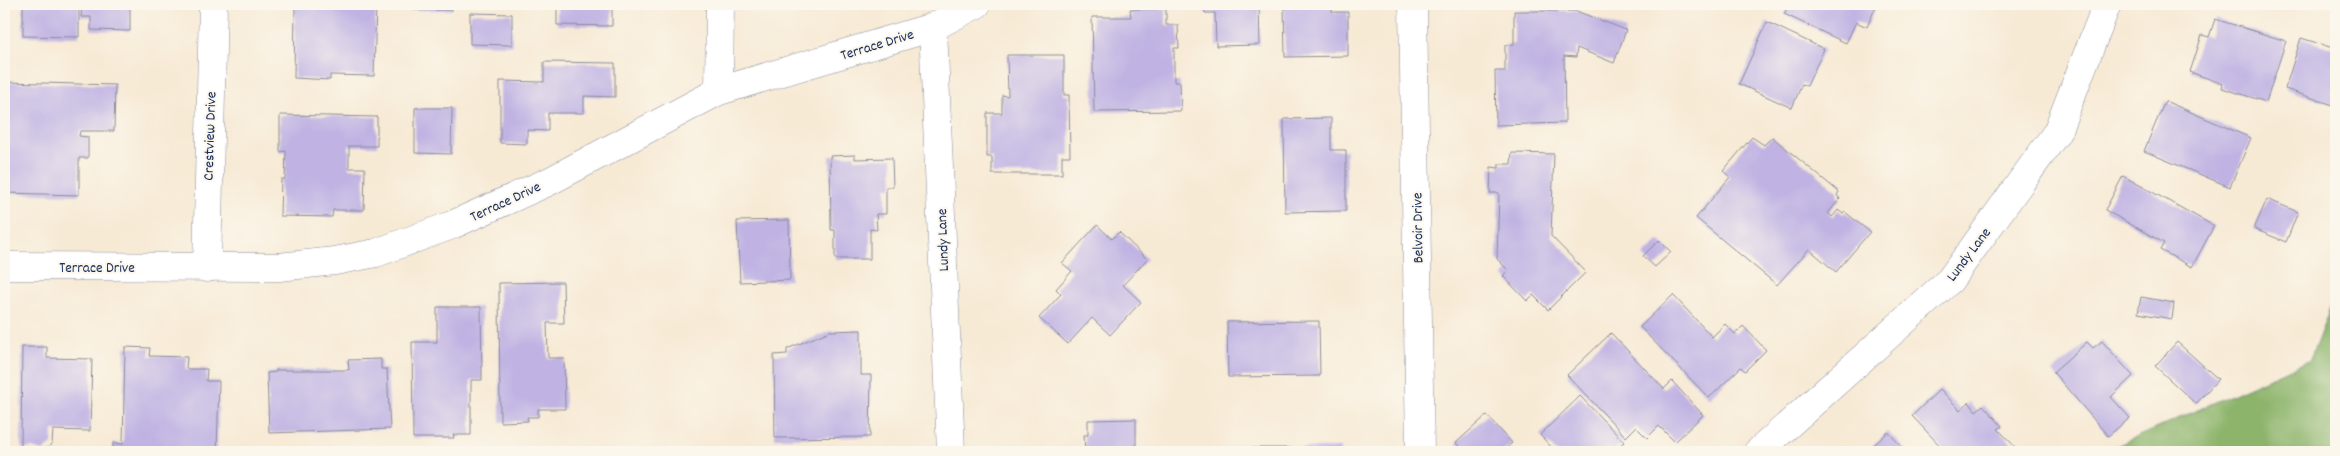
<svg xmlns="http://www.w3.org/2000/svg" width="2340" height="456" viewBox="0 0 2340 456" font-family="Dekko,sans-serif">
<rect width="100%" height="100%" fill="#fbf7ec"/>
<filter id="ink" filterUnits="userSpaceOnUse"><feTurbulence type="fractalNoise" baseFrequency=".02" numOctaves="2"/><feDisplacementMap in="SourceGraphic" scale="10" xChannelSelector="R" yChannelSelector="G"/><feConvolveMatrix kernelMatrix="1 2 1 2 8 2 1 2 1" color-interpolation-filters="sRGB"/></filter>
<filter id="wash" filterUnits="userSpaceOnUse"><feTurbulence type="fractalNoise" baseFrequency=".0096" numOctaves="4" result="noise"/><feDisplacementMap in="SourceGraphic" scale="20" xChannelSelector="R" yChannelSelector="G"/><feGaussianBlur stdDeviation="1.12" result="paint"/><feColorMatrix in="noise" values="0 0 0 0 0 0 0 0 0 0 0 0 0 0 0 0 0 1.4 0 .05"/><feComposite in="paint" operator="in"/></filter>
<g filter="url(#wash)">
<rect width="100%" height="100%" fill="#f7ead5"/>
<path fill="#8cb46a" stroke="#547264" d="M2336,293V452H2103L2310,360Z"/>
<g id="blocks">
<g fill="#c0b3e3">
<path d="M23,4H79V37L23,36Z"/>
<path d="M82,4H130V31L91,30V17H81Z"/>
<path d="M295,4H376L374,76L330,75V80L294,78Z"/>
<rect x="415" y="4" width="37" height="6"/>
<path d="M557,4H617L616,7H612V26L557,25Z"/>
<path d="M1204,4H1259L1260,45L1216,46L1215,13H1205Z"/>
<path d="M1284,4H1332V12H1348V56L1285,57Z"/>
<path d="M1789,4H1877L1867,27L1856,22L1846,43L1784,14Z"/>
<path d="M1130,9H1166V25H1178L1179,48H1174V82H1180L1181,111L1094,112L1092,17H1131Z"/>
<path d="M1514,11H1576L1626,30L1614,63L1577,48L1576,57L1564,56L1565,123L1496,125L1495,71H1505V45L1514,44Z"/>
<path d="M470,13L512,14V45L470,44Z"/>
<path d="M2215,19L2286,41L2266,102L2222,88L2223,84L2190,72L2202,35L2209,37Z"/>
<path d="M1767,22L1824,49L1807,86L1802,84L1792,108L1739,84Z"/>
<path d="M2301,38L2336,49V106L2285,89Z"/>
<path d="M1007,55H1064V95H1069L1070,156H1062V174H992V157H987V113H1002V95L1008,96Z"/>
<path d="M544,62L615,63V97L584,96V113H548V131L527,130V144L500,143V81L544,82Z"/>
<path d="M4,82L115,85L114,131H80L79,136L88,137V158H79V195L4,193Z"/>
<path d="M2165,101L2251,138L2230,187L2144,151Z"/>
<path d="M415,108H452L451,154L415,153Z"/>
<path d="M280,115L377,117V146H349V168H365L364,210H333L332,217L280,216L281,179H285L286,151L280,152Z"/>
<path d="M1331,118V150H1346V211L1285,212L1284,119Z"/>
<path d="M1752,137L1764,145L1772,137L1839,192L1837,195L1840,199L1828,213L1832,217L1838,210L1843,214L1845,212L1870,232L1836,272L1809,249L1777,285L1696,218L1730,177L1723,171Z"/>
<path d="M1512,153L1554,154L1551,236L1586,272L1548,310L1533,295L1527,301L1503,276L1508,270L1497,259L1499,193H1490L1491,167L1499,168V164H1511Z"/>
<path d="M855,155V159L892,158L893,187H886V214H876L877,230L870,229V259H835V230H831L830,156Z"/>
<path d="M2123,176L2214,226L2192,267L2160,250L2164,243L2105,210Z"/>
<path d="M2267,199L2298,212L2286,242L2254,229Z"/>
<path d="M789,220L790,280L740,282L737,221Z"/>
<path d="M1097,225L1112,239L1119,232L1147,259L1123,285L1141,302L1110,335L1092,318L1068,344L1039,318L1061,294L1056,289L1072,271L1062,263Z"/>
<path d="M1659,240L1671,252L1655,267L1643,256Z"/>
<path d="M563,282L564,323H547L548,358H564L565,409H538V417H527L528,421L500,422L499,283Z"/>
<path d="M1673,295L1712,337L1725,324L1735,334L1743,326L1766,350L1745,371L1741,367L1709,398L1640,327Z"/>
<path d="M2141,297L2174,303L2172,319L2138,313Z"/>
<path d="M437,307H481L482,380H471V435H453L454,438H413L412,342H437Z"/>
<path d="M1319,321L1320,376L1228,377L1227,322Z"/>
<path d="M861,330V375H871L870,437L775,438L774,355L787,354V349L830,331Z"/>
<path d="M1611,333L1664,389L1672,381L1703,415L1675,442L1659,426L1647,438L1636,427L1626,437L1567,375Z"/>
<path d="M2102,341L2133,376L2111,397L2130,418L2108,436L2053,372L2087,342L2093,348Z"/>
<path d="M2177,342L2218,379L2196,404L2155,366Z"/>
<path d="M22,347H47V358L92,359L90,431L53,430L52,444L43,451L32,448L23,449L21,446Z"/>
<path d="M125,347L150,348L149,356L187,357L186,369H207L206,381H219L217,452H113V443L123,444Z"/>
<path d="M381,359V369H387L390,429L269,433L267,373L276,372V370H349L348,360Z"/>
<path d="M1940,389L1960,410L1969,402L1976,411L1983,405L2002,426L1998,429L2020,452H1946L1912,416Z"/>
<path d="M1580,396L1624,442L1612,452H1556L1540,435Z"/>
<path d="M1487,415L1512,443L1502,452H1465L1456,443Z"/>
<path d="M1136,419V452H1085L1084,435H1088V420Z"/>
<path d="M1888,432L1907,452H1866Z"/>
<rect x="1230" y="448" width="110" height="4"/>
</g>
</g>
</g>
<g filter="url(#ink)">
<use href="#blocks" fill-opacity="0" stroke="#898c9a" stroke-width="1"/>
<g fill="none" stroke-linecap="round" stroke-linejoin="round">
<g stroke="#898c9a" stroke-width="29">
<g id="minor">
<path d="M1413,4L1420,452"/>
<path d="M933,27L951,452"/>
<path d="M719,91L720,4"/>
<path d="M4,266L279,267L335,261L376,253L452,225L550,181L719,91L933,27L977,4"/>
<path d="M207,268L213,4"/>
<path d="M1758,452L1950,280L2057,132L2107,4"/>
</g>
</g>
<use href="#minor" stroke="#fff" stroke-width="28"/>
</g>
</g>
<g text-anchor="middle" stroke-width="4" stroke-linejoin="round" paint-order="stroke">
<g font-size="15" fill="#1b2f5e" stroke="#fbf7ec">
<text transform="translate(877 44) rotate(-17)" y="5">Terrace Drive</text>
<text transform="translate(209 136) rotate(-88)" y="5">Crestview Drive</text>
<text transform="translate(505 201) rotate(-25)" y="5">Terrace Drive</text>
<text transform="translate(1417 228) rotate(-91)" y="5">Belvoir Drive</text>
<text transform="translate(942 240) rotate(-92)" y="5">Lundy Lane</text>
<text transform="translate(1968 254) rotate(-53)" y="5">Lundy Lane</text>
<text x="97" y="272">Terrace Drive</text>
</g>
</g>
<rect width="2340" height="456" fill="none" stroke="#fbf7ec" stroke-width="20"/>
</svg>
